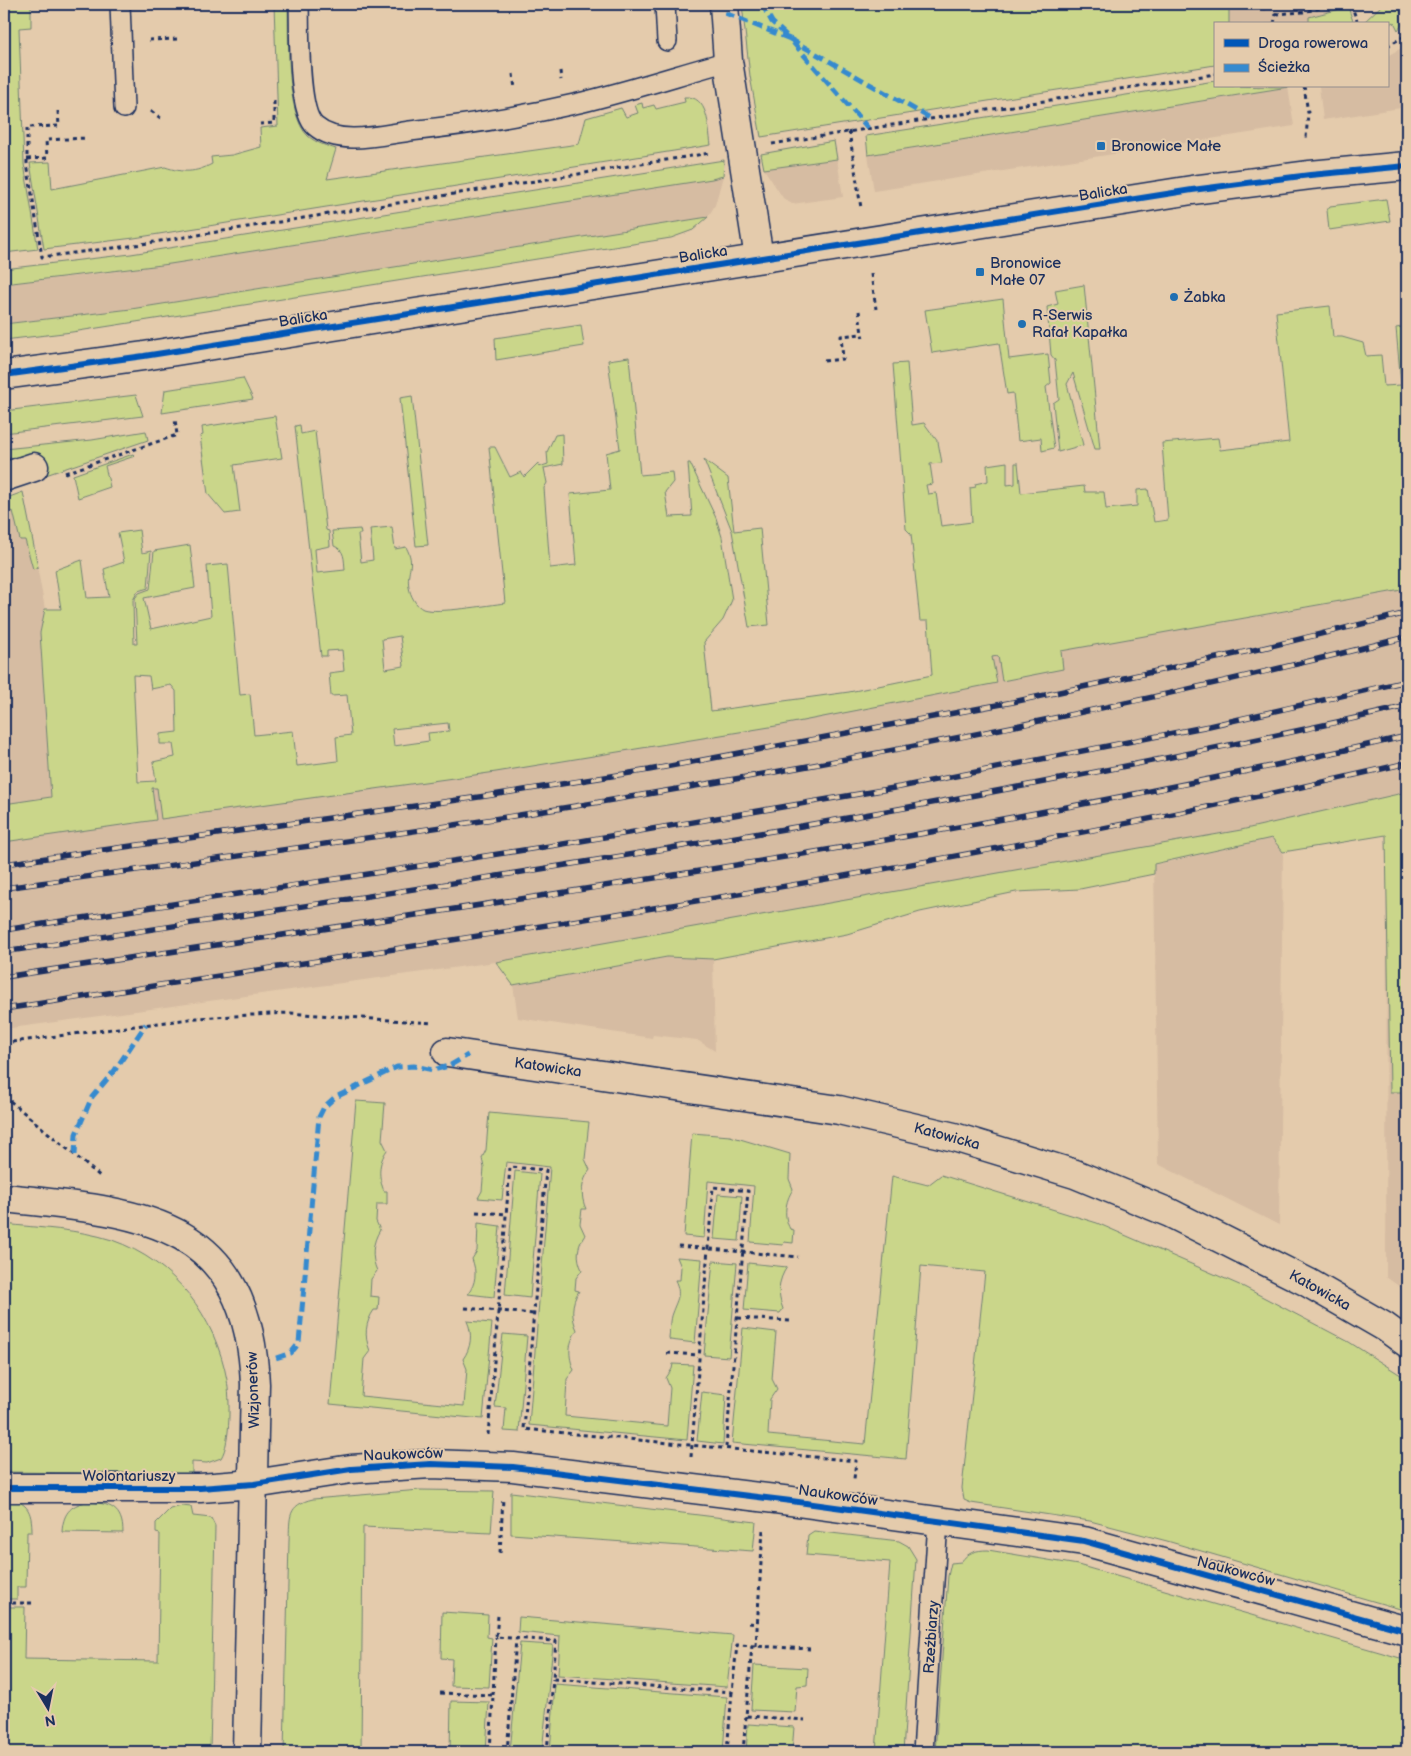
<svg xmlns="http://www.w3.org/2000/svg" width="1411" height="1756" viewBox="0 0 1411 1756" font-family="'Balsamiq Sans',sans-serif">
<rect width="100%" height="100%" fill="#e4cbac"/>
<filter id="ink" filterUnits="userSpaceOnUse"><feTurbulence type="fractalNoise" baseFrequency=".02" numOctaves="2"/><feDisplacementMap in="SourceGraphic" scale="10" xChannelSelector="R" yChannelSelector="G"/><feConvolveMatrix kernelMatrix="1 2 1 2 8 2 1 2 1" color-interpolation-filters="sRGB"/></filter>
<g filter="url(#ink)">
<g fill="#d6bca2">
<path d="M1288,4H1353L1309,17V24H1229V8L1263,6L1264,10L1288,8Z"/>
<path d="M1407,45V107L1323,120L1319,86H1387V56Z"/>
<path d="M1288,87L1294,126L874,191L868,155Z"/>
<path d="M837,159L843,197L792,204L783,198L764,169Z"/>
<path d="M723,176L715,205L708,217L131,309L4,324V284L105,273L344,237Z"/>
<path d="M24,494L45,609L40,633L51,797L520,739L849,692L932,675V671L971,648L1242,619L1407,589V792L1241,830L712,926L496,962L4,1029V501Z"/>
<path d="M1407,834V1292L1386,1277L1387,835Z"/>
<path d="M1272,838L1283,852L1279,1225L1158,1164L1154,865Z"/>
<path d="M667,957L713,959L715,1051L697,1040L653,1035L652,1038L518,1018L513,985Z"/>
</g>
<g fill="#cad68a" stroke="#728274" fill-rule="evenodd">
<path d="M4,4H29L31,6V27L19,28L24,164L38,249L4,253Z"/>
<path d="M274,4H288C289,35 285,115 308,136C316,143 327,146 336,149L327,179L579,144L586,118L621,108L626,117L638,113L635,105L642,103L643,108L654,105L656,109L685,102L684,97C709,95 708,127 711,145L134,238L44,249L30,163L50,162L52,189L165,167C183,173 195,173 212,164L211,157L232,155L261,147L260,128L278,126Z"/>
<path d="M742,4H1267V9L1263,10V6L1229,8V24H1215V65L761,137L750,76Z"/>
<path d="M1383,4H1400L1401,26L1398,30L1394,22L1387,26V24H1362Z"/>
<path d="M1348,7L1354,24H1309V17Z"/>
<path d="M1215,81V86L1288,87L868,155L866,136Z"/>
<path d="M834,141L837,159L764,169L761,154Z"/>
<path d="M724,160L723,176L712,179L170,264L4,284V269L131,254Z"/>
<path d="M1386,199L1390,221L1329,230L1327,210L1330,206Z"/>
<path d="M708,217L693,230L671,238L72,332L4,340V324L131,309Z"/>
<path d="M1084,285L1100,449H1095L1073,373L1067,384L1083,445L1058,452L1053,403L1059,399L1055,360L1051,355L1047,307L1058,304L1055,290Z"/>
<path d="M1003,299L1009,359L1048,354L1051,383L1046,387L1054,448L1042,451L1041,438L1018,441L1013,393L1007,394L999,343L932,353L925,310Z"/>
<path d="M1330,306L1333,337H1342L1363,343L1366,356L1381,355L1384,386L1401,385L1396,328L1407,326V589L1061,651L1063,669L1002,681L998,656L992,657L997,683L782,725L496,772L161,819L157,788H152L156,820L4,842V804L51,797L40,633L45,609H61L55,570L82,560L87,598L109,597L104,569L124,562L118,533L139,530L142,553L151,551L148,588L138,591L133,600L134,644H137L135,598L139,593L150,589L154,551L190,545L195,588L144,598L151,629L211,616L207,566L228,564L240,695L250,694L254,735L293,731L297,766L338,761L336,737L351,735L347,695L331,696L329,673L344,671L342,650L327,651V656H321L295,426L300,425L301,434L315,431L326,530L329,531L330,546L315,549L317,573L345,570C344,559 345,550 334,546L332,531L360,529L361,534H358L361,562L373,560L370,529L392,527L395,549L406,547C416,565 406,570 409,587C410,595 416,606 423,609C437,614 489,605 505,603L489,447H495L510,477L521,472L524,477L538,463L539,467L548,464L547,452L555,435L562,434L563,464L544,468L547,483L544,488L550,568L576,565L570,494L610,490L606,453L620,449L608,360L629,357L640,475L672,472L673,482L665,492L669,517L692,516L688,463H690L716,518L722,537L732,600L723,620L704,642L711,711L849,692L932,675L928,621H920L911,534L906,529L893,364L907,363L912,425L924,423L938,442L942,463L930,464L933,484L926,485L928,494L936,493L941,526L972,522L970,488L976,487L975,484L988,481L987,465L1007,462V485L1015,484V463H1018L1021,493L1084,486L1085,492H1104L1106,509L1137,506V490L1148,489L1154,522L1168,520L1162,443L1218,438L1220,450L1289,442L1276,312ZM400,636L404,666L385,669L382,639ZM133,675L149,676L151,689L171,685L176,691L177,732L160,734V744H173L175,757L153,762L156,781L138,782ZM448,723L449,731L428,733L429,741L394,746L392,729Z"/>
<path d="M581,325L584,346L496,360L495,338Z"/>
<path d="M243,378L253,399L162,413L165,390Z"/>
<path d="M136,395L143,416L4,433V411Z"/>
<path d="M412,396L428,545L416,546L400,398Z"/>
<path d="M275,416L282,458L234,465L240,512L225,514L208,494L200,436L203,435L202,427Z"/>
<path d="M146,431L148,440L40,477L33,454L4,459V449L92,440Z"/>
<path d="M133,454L135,456L105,466L110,487L78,498L73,475Z"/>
<path d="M704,460L728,478L734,531L760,528L769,625L749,627L732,531Z"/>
<path d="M23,492L38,567L33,569L25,540H20L13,511L4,513V499Z"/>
<path d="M1407,792V1092H1390L1386,835L1283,852L1272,838L1154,864V874L1080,889L1016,892L920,912L847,934L713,959L667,957L513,985L496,962L1241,830Z"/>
<path d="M356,1101L385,1103L382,1140L387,1150C378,1163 378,1177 384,1191H387V1204H377L376,1221L380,1230C372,1243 371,1257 377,1271L371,1279L370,1296L379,1297L378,1310H374C365,1323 364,1336 370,1351L364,1359L361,1396L464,1406L467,1369L463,1359C471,1348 473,1334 467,1321L492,1323L483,1419L330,1404Z"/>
<path d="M489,1113L589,1122L585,1159L590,1170C581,1181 580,1196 586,1209H582L580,1224L585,1235C577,1246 576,1257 582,1270L576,1278L575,1290L579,1291C571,1303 571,1317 577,1330C568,1343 568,1356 574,1370L567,1379L565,1416L667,1426L670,1388L666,1378L672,1369L673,1364L693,1365L687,1440L529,1425L550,1167L506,1162L502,1200L478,1198L482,1191L484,1168L482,1158L486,1150Z"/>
<path d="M692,1133L730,1136L790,1154L789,1179L793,1189C785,1202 783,1216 790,1229L794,1230L793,1243L784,1242L783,1245L750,1242L754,1186L708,1181L704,1238L684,1236Z"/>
<path d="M515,1171L540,1174L530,1298L505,1295Z"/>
<path d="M941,1175L1097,1223L1244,1287L1349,1342L1407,1379V1611L1167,1541L1090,1521L971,1503L964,1500L962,1488L985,1272L921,1266L906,1459L732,1443L743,1328L776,1332L772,1379L777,1389L770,1399L768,1435L865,1444L892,1176L928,1185Z"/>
<path d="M718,1194L742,1196L739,1241L714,1239Z"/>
<path d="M478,1223L500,1226L494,1297L468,1294C476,1283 477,1272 472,1259L477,1251Z"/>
<path d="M4,1224C39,1228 78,1229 112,1240C175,1262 215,1316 227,1380C230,1398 231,1442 221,1458L207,1463L192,1462V1474L4,1472Z"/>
<path d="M677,1257L702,1259L695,1343L670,1340L669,1338C670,1330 669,1320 672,1313C677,1299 682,1295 675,1280H680L681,1267Z"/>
<path d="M713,1261L737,1263L729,1357L704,1355Z"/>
<path d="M748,1263L787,1267C778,1280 777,1294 783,1309L780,1313L744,1310Z"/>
<path d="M503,1334L527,1336L519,1432L504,1431L506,1408L495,1407Z"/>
<path d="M702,1392L726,1395L723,1444L697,1441Z"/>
<path d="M420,1490L494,1491L491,1533L363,1527L361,1752H284L289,1541C290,1517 287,1505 313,1499Z"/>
<path d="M511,1492L756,1522L753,1551L511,1534Z"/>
<path d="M4,1500C27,1500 32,1510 32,1532H27L26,1587H17V1599H4Z"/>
<path d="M87,1502C110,1503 123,1508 123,1533L62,1532C63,1515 69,1505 87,1502Z"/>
<path d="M182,1506L191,1507L193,1516L211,1518L215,1526L210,1752H4V1607H25L24,1659L158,1661L160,1534L156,1533V1523L170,1509Z"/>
<path d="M814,1531L899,1541L908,1546L916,1559L903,1752H876L890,1562L806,1555L808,1535Z"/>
<path d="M988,1550L1078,1565L1407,1660V1752H935L948,1576L951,1563L961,1562C968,1552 976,1550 988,1550Z"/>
<path d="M442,1612L488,1615L487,1637L492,1638L489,1687L451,1686L452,1659L441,1658Z"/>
<path d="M519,1617L733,1635L727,1687L558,1675L560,1636L518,1632Z"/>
<path d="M520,1643L553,1645L542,1752H510Z"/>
<path d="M754,1665L808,1668L807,1685L797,1686L795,1712L751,1710Z"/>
<path d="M555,1684L727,1697L723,1752H550Z"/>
<path d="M451,1701L489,1702L486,1752H450Z"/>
<path d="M748,1724L794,1727L792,1752H746Z"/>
</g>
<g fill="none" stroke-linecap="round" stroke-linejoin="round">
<g stroke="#1b2f5e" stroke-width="22">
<g id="service">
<path d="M120,4L124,108"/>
<path d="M299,4C300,30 297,110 315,126C339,147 381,135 410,131C467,125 523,116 579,103C629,91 678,75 728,61"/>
<path d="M665,4L667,41"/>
<path d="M923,1752L938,1521"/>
</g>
</g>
<g stroke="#1b2f5e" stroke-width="31">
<g id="minor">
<path d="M724,4L728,61L759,258"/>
<path d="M4,477L34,467"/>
<path d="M447,1052L839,1110L954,1137L1075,1174L1170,1213L1307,1282L1385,1327L1407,1343"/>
<path d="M4,1198C139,1212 248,1217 255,1384L247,1752"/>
<path d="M4,1488H200L254,1484L351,1469L431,1464L513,1467L791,1501L1084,1541L1407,1631"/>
</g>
</g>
<g stroke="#1b2f5e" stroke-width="31">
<path id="tertiary" d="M4,375L144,356L1192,190L1310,175L1407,166"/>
</g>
<g stroke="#1b2f5e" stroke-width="3" stroke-dasharray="4 4" stroke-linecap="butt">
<path d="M1351,4L1358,24"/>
<path d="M1276,14L1303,12L1338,4"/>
<path d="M1274,24L1278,4"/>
<path d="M149,40L180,39"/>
<path d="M1387,46L1407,35"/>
<path d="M560,71L561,80"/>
<path d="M513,74L515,89"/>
<path d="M1304,86L1308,113L1306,138"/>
<path d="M58,111L59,126L27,127V163L42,257L129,246L710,153"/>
<path d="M151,111L162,119"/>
<path d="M260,124L274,123V97"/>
<path d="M849,131L861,208"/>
<path d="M772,144L1215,74"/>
<path d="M27,159L47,158L46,140L87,138"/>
<path d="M871,274L876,309"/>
<path d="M859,311L862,334"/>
<path d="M824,361L843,359L841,336L862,334L863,338"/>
<path d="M65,473L177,435L175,419"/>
<path d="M4,1043L197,1018L289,1013L433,1023"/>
<path d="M4,1096L101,1177"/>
<path d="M476,1212L507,1214"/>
<path d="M678,1246L798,1257"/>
<path d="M465,1308L534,1314"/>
<path d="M738,1318L792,1321"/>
<path d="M667,1353L699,1355"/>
<path d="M488,1435L510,1167L546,1170L524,1429L856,1461L854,1479"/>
<path d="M691,1457L713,1187L748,1191L726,1447"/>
<path d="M500,1553L503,1498"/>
<path d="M4,1603H35"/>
<path d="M498,1616L496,1637L556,1641L553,1679L732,1692L737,1645L810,1649"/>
<path d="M749,1623L757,1624"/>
<path d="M752,1645L746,1716L805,1720"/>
<path d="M756,1646L763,1529"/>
<path d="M440,1693L493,1695L490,1752"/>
<path d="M493,1695L496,1637"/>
<path d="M507,1752L516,1639"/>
<path d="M547,1752L553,1679"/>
<path d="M727,1752L732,1692"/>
<path d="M743,1752L746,1716"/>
</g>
<use href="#service" stroke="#e4cbac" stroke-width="19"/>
<use href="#minor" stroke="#e4cbac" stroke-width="28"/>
<use href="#tertiary" stroke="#e4cbac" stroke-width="28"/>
<g stroke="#1b2f5e" stroke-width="5.5">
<g id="rail">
<path d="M4,864L486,796L649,770L1013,702L1263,648L1407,613"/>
<path d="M4,888C217,859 430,831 642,795C899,752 1155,701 1407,637"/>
<path d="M4,930L563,844L900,787L1209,726L1407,681"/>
<path d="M4,952C372,895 741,842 1106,770C1207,750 1307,730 1407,706"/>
<path d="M4,977C473,905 945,843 1407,736"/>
<path d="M4,1009C473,936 945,871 1407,763"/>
</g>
</g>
<use href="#rail" stroke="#e4cbac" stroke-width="4" stroke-dasharray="11" stroke-linecap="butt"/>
<g stroke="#368acf" stroke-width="5" stroke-dasharray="10 5" stroke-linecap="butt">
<path d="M762,4L772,22L790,39L930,118"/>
<path d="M725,13L790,39L868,128"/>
<path d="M75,1155L76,1134L92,1097L115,1070L146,1024"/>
<path d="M276,1358L291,1353L299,1343L319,1117L324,1107L334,1098L397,1067L414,1066L433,1070L449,1066L468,1055"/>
</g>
<g stroke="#e4cbac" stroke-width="9">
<g id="cycleway">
<path d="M4,375L144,356L1192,190L1310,175L1407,166"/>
<path d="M4,1488H200L254,1484L351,1469L431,1464L513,1467L791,1501L1084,1541L1407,1631"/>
</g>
</g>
<use href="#cycleway" stroke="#0057b8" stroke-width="6"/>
</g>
</g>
<g fill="#1f6fb2" stroke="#e4cbac" stroke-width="2">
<rect x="1096" y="141" width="10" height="10" rx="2.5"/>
<rect x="975" y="267" width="10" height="10" rx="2.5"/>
<circle cx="1174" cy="297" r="5"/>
<circle cx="1022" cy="324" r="5"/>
</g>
<g text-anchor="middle" stroke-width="4" stroke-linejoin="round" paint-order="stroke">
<g font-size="15" fill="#1b2f5e" stroke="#e4cbac" text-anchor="start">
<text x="1111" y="151">Bronowice Małe</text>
<text x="990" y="268">Bronowice<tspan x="990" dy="17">Małe 07</tspan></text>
<text x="1184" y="302">Żabka</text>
<text x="1032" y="320">R-Serwis<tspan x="1032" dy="17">Rafał Kapałka</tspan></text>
</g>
<g font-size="15" fill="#1b2f5e" stroke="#e4cbac">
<text transform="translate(1103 192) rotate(-9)" y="5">Balicka</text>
<text transform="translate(703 254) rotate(-9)" y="5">Balicka</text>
<text transform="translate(303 318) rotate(-9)" y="5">Balicka</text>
<text transform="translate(548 1067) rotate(8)" y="5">Katowicka</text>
<text transform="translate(947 1136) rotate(15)" y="5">Katowicka</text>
<text transform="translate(1320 1290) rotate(29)" y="5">Katowicka</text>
<text transform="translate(253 1390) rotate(-92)" y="5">Wizjonerów</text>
<text transform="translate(403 1454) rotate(-2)" y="5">Naukowców</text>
<text x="129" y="1481">Wolontariuszy</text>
<text transform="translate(838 1495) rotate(8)" y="5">Naukowców</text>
<text transform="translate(1236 1571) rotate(15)" y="5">Naukowców</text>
<text transform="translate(931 1637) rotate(-86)" y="5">Rzeźbiarzy</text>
</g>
</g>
<rect width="1411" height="1756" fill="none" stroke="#e4cbac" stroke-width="20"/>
<rect x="10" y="10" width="1391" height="1736" fill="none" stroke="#1b2f5e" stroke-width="2" filter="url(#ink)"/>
<rect x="1214" y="22" width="175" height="65" fill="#e4cbac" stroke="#948d8d"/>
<rect x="1224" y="39" width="25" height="8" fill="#0057b8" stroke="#948d8d"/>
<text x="1258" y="48" font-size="15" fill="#1b2f5e">Droga rowerowa</text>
<rect x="1224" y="64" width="25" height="8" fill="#368acf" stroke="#948d8d"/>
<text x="1258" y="72" font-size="15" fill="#1b2f5e">Ścieżka</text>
<g transform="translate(48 1708) rotate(170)" stroke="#e4cbac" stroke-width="4" paint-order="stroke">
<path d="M0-4L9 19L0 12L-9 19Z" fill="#1b2f5e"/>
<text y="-8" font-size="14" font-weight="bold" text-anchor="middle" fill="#1b2f5e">N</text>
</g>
</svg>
